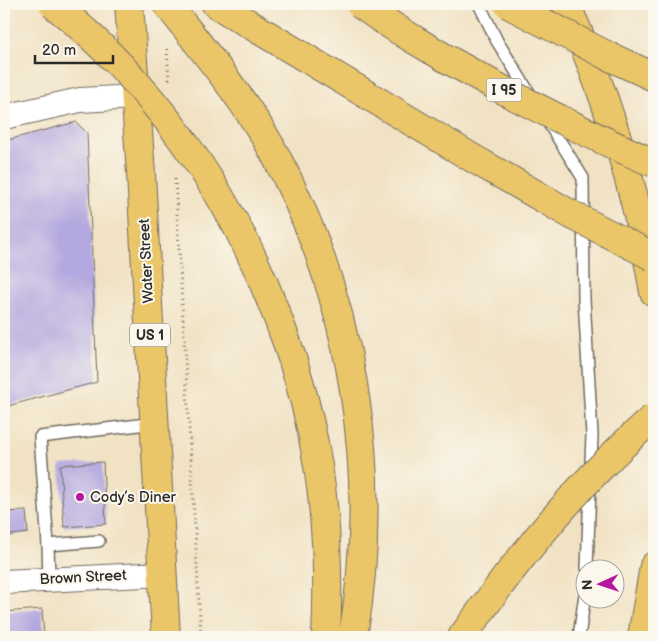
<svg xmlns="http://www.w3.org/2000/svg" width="658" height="641" viewBox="0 0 658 641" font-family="'Balsamiq Sans',sans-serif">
<rect width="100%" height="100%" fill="#fbf7ec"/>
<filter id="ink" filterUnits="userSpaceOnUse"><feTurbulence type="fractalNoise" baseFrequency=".02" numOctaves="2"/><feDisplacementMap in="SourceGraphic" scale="10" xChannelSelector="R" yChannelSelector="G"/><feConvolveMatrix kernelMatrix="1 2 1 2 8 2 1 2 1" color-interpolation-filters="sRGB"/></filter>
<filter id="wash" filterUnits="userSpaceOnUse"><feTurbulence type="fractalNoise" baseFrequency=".0096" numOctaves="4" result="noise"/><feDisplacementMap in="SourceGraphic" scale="20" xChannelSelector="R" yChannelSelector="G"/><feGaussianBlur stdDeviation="1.12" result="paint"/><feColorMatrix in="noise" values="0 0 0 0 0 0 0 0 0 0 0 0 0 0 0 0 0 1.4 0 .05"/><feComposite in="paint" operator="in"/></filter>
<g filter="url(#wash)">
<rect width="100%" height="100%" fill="#f1e2c4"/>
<g id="blocks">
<g fill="#b3a8df">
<path d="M76,122L87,133L97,382L4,407V141Z"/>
<path d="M103,462L106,524L64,527L60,465Z"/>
<path d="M26,511L28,533L4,536V512Z"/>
<path d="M42,609L44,637H4V612Z"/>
</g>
</g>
</g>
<g filter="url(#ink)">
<use href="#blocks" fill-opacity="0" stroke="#706b61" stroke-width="1"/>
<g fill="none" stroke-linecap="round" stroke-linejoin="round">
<g stroke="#706b61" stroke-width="14">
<g id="lane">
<path d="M479,4L497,41L533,99"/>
<path d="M546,119L583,178L584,299L592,435L587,568"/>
<path d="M99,541L48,545L40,437L155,423"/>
<path d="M48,545L49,579"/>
<path d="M579,637L586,587"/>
</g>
</g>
<g stroke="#706b61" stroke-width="26">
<g id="street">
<path d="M4,117L80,100L136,97"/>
<path d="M4,582L163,574"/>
</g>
</g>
<g stroke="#706b61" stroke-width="30">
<path id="primary" d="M129,4L141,174L166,637"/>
</g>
<g stroke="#706b61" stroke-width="30">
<g id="highway">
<path d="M167,4C203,50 242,96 271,147C353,296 381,470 353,637"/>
<path d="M216,4L474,159L572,215"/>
<path d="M566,4C607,95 637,193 654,292"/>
<path d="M271,301C317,412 332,518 326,637"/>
<path d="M462,637L483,608"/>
<path d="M642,637L654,566"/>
</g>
</g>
<g stroke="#706b61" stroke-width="3" stroke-dasharray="1 4" stroke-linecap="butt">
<path d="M167,49L169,80"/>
<path d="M175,179L201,637"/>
</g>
<use href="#lane" stroke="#fff" stroke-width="11"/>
<use href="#street" stroke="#fff" stroke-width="24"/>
<use href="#primary" stroke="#ebc669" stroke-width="28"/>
<use href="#highway" stroke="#ebc669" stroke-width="28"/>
<g stroke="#706b61" stroke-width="30" stroke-linecap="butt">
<g id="highway-bridge">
<path d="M53,4C147,78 228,189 271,301"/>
<path d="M360,4C406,37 457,65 507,92C555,117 604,142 654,163"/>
<path d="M508,4L606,55L654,77"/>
<path d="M572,215L654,257"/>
<path d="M483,608C534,538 589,473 654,417"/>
</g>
</g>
<use href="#highway-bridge" stroke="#ebc669" stroke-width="28"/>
</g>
</g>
<circle fill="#b5179e" stroke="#fbf7ec" stroke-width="2" cx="80" cy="497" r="5"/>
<g text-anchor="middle" stroke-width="4" stroke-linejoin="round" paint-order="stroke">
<g fill="#fbf7ec" stroke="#696865" stroke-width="1">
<rect x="486.5" y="78.5" width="35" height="23" rx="4"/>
<rect x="130" y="323.5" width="40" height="23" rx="4"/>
</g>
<g font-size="14" font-weight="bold" fill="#2b2b2b">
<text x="504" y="95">I 95</text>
<text x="150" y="340">US 1</text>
</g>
<g font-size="15" fill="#2b2b2b" stroke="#fbf7ec">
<text transform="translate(146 261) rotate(-93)" y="5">Water Street</text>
<text transform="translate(83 577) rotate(-3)" y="5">Brown Street</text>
</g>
<g font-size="15" fill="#2b2b2b" stroke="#fbf7ec" text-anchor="start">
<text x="90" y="502">Cody’s Diner</text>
</g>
</g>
<rect width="658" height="641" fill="none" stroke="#fbf7ec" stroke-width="20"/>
<g transform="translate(600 584) rotate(267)"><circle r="24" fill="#fbf7ec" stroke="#a8a59f"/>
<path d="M0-4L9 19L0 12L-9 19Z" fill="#b5179e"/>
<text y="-8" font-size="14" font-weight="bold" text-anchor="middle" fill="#2b2b2b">N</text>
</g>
<path d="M35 55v8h78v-8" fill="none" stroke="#2b2b2b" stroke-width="2.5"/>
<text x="42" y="55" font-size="15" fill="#2b2b2b" stroke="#fbf7ec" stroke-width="4" paint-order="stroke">20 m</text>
</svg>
